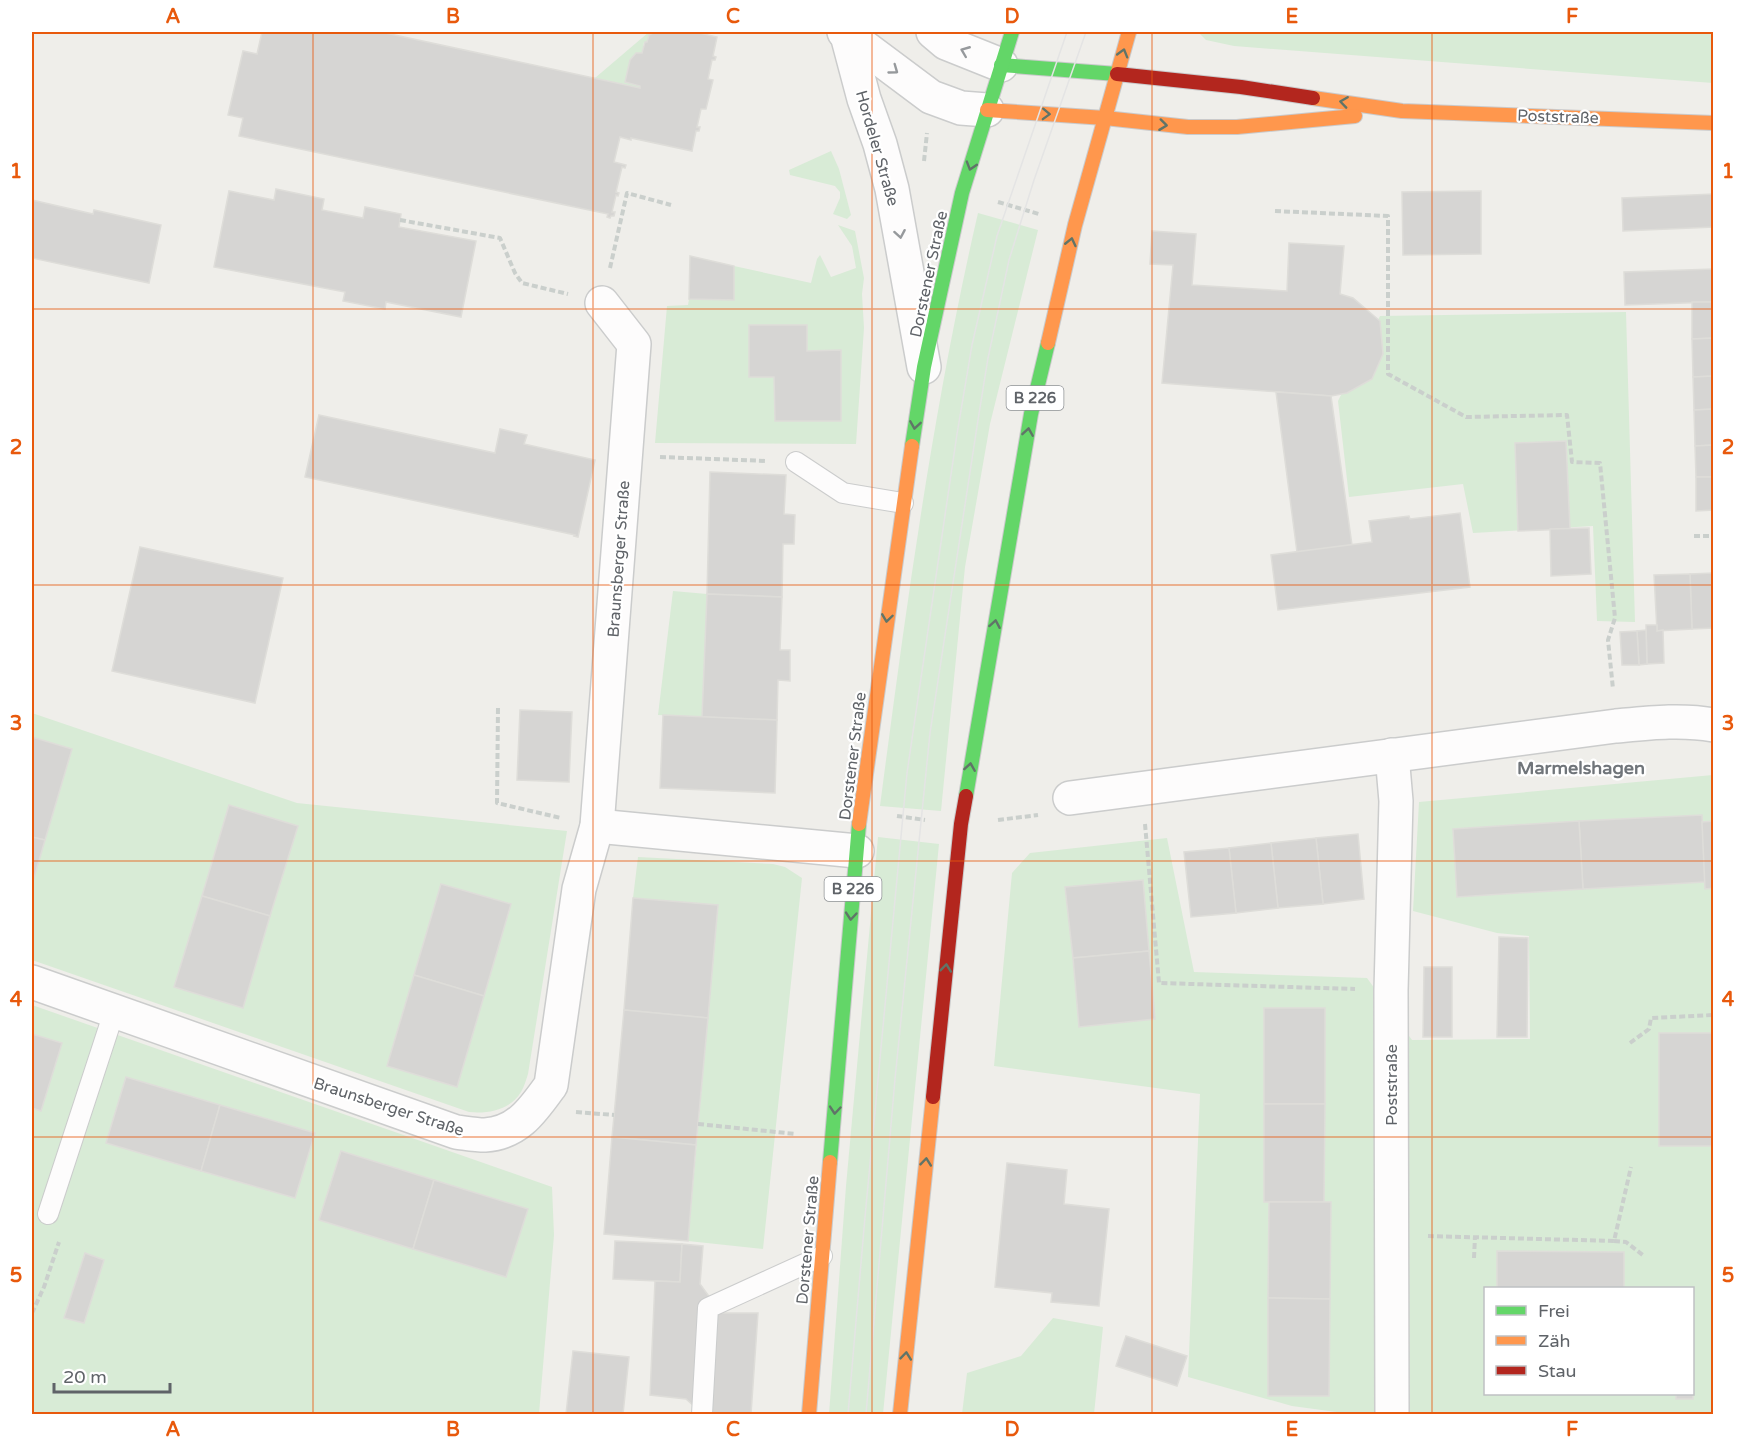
<svg xmlns="http://www.w3.org/2000/svg" width="1745" height="1446" viewBox="0 0 1745 1446" font-family="'Varela Round',sans-serif">
<rect width="100%" height="100%" fill="#efeeea"/>
<g fill="#d8ebd6" fill-rule="evenodd">
<path d="M649,32H655L649,35L647,42H644L642,53H636L630,60L625,82L640,86V88L595,78Z"/>
<path d="M1198,32H1713V83L1234,46L1206,40Z"/>
<path d="M831,151L839,169L851,215L847,219L833,214L840,198V192L835,186L790,175L789,170Z"/>
<path d="M978,213L1038,230L990,424L965,567L941,811L880,806C906,607 933,408 978,213Z"/>
<path d="M838,225L855,231L864,278L862,294L864,328L856,444L655,443L667,306L688,305L689,299L734,300V266L811,283L817,259L820,255L831,277L856,268L852,246Z"/>
<path d="M1626,312L1635,622L1597,621L1593,526L1473,533L1463,484L1349,497L1338,401L1380,316Z"/>
<path d="M673,591L707,594L702,717L658,715Z"/>
<path d="M32,713L297,803L567,831L528,1074C526,1080 524,1087 521,1092C510,1110 488,1114 469,1112L32,960Z"/>
<path d="M1713,775V1414H1351L1292,1406L1188,1377L1200,1094L994,1066L1012,873L1030,853L1167,838L1194,972L1367,978L1412,1040L1530,1039L1529,936L1497,933L1413,911L1419,802ZM1486,1288H1692V1394H1486Z"/>
<path d="M878,837L939,844L883,1414H829L846,1186Z"/>
<path d="M638,857L773,864L785,867L802,878L763,1249L688,1241L718,905L633,898Z"/>
<path d="M32,1005L552,1187L554,1235L539,1414H32Z"/>
<path d="M1053,1318L1103,1327L1094,1414H962L967,1373L1021,1356Z"/>
</g>
<g fill="#d6d5d3" stroke="#deddd9" stroke-width="1.5">
<path d="M262,32H381L640,88V86L625,82L630,60L636,53H642L645,42H647L649,35L655,32H695L717,37L713,56L716,57L715,60H712L708,79L713,80L706,109H701L697,127H700L699,131H696L692,151L631,138V140L620,137L614,162L626,165L625,168L622,167L616,192L619,193L618,196L616,195L612,212H615L614,216H611L610,218L607,217L608,214L239,136L243,118L228,115L243,51L257,54Z"/>
<path d="M276,189L324,199L322,210L363,218L365,207L401,214L399,227L476,241L461,317L386,302L385,309L343,301L345,292L214,267L229,191L274,200Z"/>
<path d="M1481,191V254L1403,255L1402,192Z"/>
<path d="M1714,194V227L1623,231L1622,198Z"/>
<path d="M32,200L93,214L94,210L161,225L149,283L32,258Z"/>
<path d="M1152,231L1196,234L1192,285L1287,291L1289,243L1344,246L1340,294L1353,298L1380,321L1383,354L1372,379L1347,393L1331,396L1162,383L1173,265L1150,264Z"/>
<path d="M690,256L734,266V300L689,299Z"/>
<path d="M1714,269V302L1625,305L1624,272Z"/>
<path d="M1692,302H1714V338L1692,339Z"/>
<path d="M749,325H807V351L841,350V421H775L774,377H749Z"/>
<path d="M1714,338V376L1693,377L1692,339Z"/>
<path d="M1714,376V409L1694,410L1693,377Z"/>
<path d="M1276,392L1331,396L1352,545L1297,552Z"/>
<path d="M1714,409V445L1695,446L1694,410Z"/>
<path d="M319,415L495,453L500,429L527,435L524,444L595,460L578,537L574,536L575,535L305,477Z"/>
<path d="M1566,441L1570,529L1518,531L1515,443Z"/>
<path d="M1714,445V477H1696L1695,446Z"/>
<path d="M710,472L786,475L784,514L795,515L794,544H783L782,597L707,594Z"/>
<path d="M1696,477H1714V510L1696,511Z"/>
<path d="M1460,513L1470,587L1278,610L1271,555L1372,542L1369,521L1409,516L1410,519Z"/>
<path d="M1589,528L1591,574L1551,576L1550,529Z"/>
<path d="M140,547L283,578L255,703L112,671Z"/>
<path d="M1714,573V628L1692,629L1690,574Z"/>
<path d="M1690,574L1692,629L1657,631L1654,575Z"/>
<path d="M707,594L782,597L780,650H790V681L778,680L777,720L702,717Z"/>
<path d="M1646,625H1657V631L1663,630L1664,663L1647,664Z"/>
<path d="M1646,630L1647,664L1639,665L1637,631Z"/>
<path d="M1637,631L1639,665H1622L1620,632Z"/>
<path d="M520,710L572,712L569,782L517,780Z"/>
<path d="M663,715L777,720L775,793L660,788Z"/>
<path d="M32,737L72,749L45,840L32,837Z"/>
<path d="M229,805L298,826L270,916L202,896Z"/>
<path d="M1702,815L1705,882L1583,889L1579,821Z"/>
<path d="M1579,821L1583,889L1457,897L1453,829Z"/>
<path d="M1714,821V888L1705,889L1702,822Z"/>
<path d="M1358,834L1364,899L1323,904L1316,838Z"/>
<path d="M32,837L45,840L32,885Z"/>
<path d="M1316,838L1323,904L1278,908L1271,843Z"/>
<path d="M1271,843L1278,908L1236,913L1229,848Z"/>
<path d="M1229,848L1236,913L1191,917L1184,852Z"/>
<path d="M1143,880L1149,951L1073,958L1065,887Z"/>
<path d="M441,884L511,904L484,996L414,975Z"/>
<path d="M202,896L270,916L243,1008L174,987Z"/>
<path d="M633,898L718,905L708,1018L624,1010Z"/>
<path d="M1499,937L1528,938L1527,1037H1497Z"/>
<path d="M1149,951L1155,1019L1079,1027L1073,958Z"/>
<path d="M1424,967H1452V1037H1423Z"/>
<path d="M414,975L484,996L457,1087L387,1066Z"/>
<rect x="1264" y="1008" width="61" height="96"/>
<path d="M624,1010L708,1018L696,1145L612,1137Z"/>
<rect x="1659" y="1033" width="55" height="113"/>
<path d="M32,1034L62,1043L41,1111L32,1108Z"/>
<path d="M126,1077L220,1105L201,1171L106,1143Z"/>
<path d="M1264,1104H1325L1324,1202H1264Z"/>
<path d="M220,1105L315,1133L295,1198L201,1171Z"/>
<path d="M612,1137L696,1145L688,1241L604,1234Z"/>
<path d="M341,1151L434,1180L413,1249L319,1220Z"/>
<path d="M1007,1163L1067,1170L1064,1204L1109,1209L1099,1306L1051,1302L1052,1293L995,1287Z"/>
<path d="M434,1180L528,1209L506,1277L413,1249Z"/>
<path d="M1269,1202H1331L1330,1299L1268,1298Z"/>
<path d="M615,1241L682,1244L680,1282L613,1279Z"/>
<path d="M682,1244L703,1246L700,1284L721,1313H758L751,1414H703L686,1399L650,1395L655,1281L680,1282Z"/>
<path d="M1497,1251L1624,1252V1288H1497Z"/>
<path d="M85,1253L104,1260L84,1323L64,1318Z"/>
<path d="M1268,1298L1330,1299L1329,1396H1268Z"/>
<path d="M1126,1336L1187,1356L1177,1386L1116,1366Z"/>
<path d="M573,1351L629,1357L623,1414H566Z"/>
<path d="M1693,1381V1399H1676V1394H1692Z"/>
</g>
<g fill="none" stroke-linecap="round" stroke-linejoin="round">
<g stroke="#cbcccc" stroke-width="22">
<g id="lane">
<path d="M796,462L843,493L903,503"/>
<path d="M48,1214L114,1012"/>
<path d="M702,1414L708,1308L822,1256"/>
</g>
</g>
<g stroke="#cbcccc" stroke-width="36">
<g id="street">
<path d="M844,32L931,97L961,108L987,110"/>
<path d="M933,32L946,43L1001,65"/>
<path d="M847,35L864,99L880,144L892,189L924,367"/>
<path d="M1070,798L1616,726C1648,723 1681,719 1714,725"/>
<path d="M597,826L857,851"/>
<path d="M32,982L456,1132C465,1133 475,1135 485,1135C518,1133 533,1110 551,1085L579,889L597,826L634,344L602,303"/>
<path d="M1392,1414L1391,990L1396,801L1392,755"/>
</g>
</g>
<g stroke="#cacacb" stroke-width="16">
<g id="fast">
<path d="M1001,65L1117,74"/>
<path d="M912,446L924,367L962,193L1012,32"/>
<path d="M966,796L1031,414L1048,343"/>
<path d="M830,1162L859,824"/>
</g>
</g>
<g stroke="#cacacb" stroke-width="16">
<g id="slow">
<path d="M1313,98L1402,111L1714,123"/>
<path d="M987,110L1105,118"/>
<path d="M1105,118L1188,127H1237L1355,116"/>
<path d="M1048,343L1075,225L1129,32"/>
<path d="M859,824L912,446"/>
<path d="M809,1414L830,1162"/>
<path d="M900,1414L933,1097"/>
</g>
</g>
<g stroke="#cacacb" stroke-width="16">
<g id="jam">
<path d="M1117,74L1241,87L1313,98"/>
<path d="M933,1097L961,824L966,796"/>
</g>
</g>
<g stroke="#cacfcc" stroke-width="4" stroke-dasharray="6 3" stroke-linecap="butt">
<path d="M924,161L927,133"/>
<path d="M998,202L1039,214"/>
<path d="M1275,211L1388,216V374L1466,417L1567,415L1572,462L1600,463L1615,618L1608,640L1613,689"/>
<path d="M400,220L500,238L515,273L522,283L568,294"/>
<path d="M610,268L627,193L671,205"/>
<path d="M660,457L767,461"/>
<path d="M1694,536H1714"/>
<path d="M498,708L497,803L561,818"/>
<path d="M897,816L925,820"/>
<path d="M998,820L1038,815"/>
<path d="M1145,824L1159,983L1355,989"/>
<path d="M1630,1043L1649,1029L1651,1018L1714,1015"/>
<path d="M576,1112L614,1115"/>
<path d="M698,1124L796,1134"/>
<path d="M1428,1236L1614,1241L1631,1167"/>
<path d="M1614,1241L1626,1242L1644,1256"/>
<path d="M1474,1258L1475,1237"/>
<path d="M32,1313L44,1287L59,1242"/>
</g>
<use href="#lane" stroke="#fdfcfc" stroke-width="20"/>
<use href="#street" stroke="#fdfcfc" stroke-width="33"/>
<use href="#fast" stroke="#63d668" stroke-width="14"/>
<use href="#slow" stroke="#ff974d" stroke-width="14"/>
<use href="#jam" stroke="#b3261e" stroke-width="14"/>
<g stroke="#e4e4e4" stroke-width="1.5">
<path d="M848,1414L865,1217L907,773L957,434L972,345L997,236L1067,32"/>
<path d="M866,1414L895,1079L930,733L978,420L988,358L1009,260L1034,180L1086,32"/>
</g>
</g>
<defs><path id="oneway-chevron" d="M-2-3.5L2.5 0L-2 3.5" fill="none" stroke-width="1.6" stroke-linecap="round" stroke-linejoin="round" transform="scale(1.5)"/></defs>
<g stroke="#96999c">
<use href="#oneway-chevron" transform="translate(965 51) rotate(-158)"/>
<use href="#oneway-chevron" transform="translate(894 70) rotate(36)"/>
<use href="#oneway-chevron" transform="translate(900 234) rotate(80)"/>
</g>
<g stroke="#607468">
<use href="#oneway-chevron" transform="translate(1123 53) rotate(-74)"/>
<use href="#oneway-chevron" transform="translate(1344 102) rotate(-172)"/>
<use href="#oneway-chevron" transform="translate(1046 114) rotate(2)"/>
<use href="#oneway-chevron" transform="translate(1163 125) rotate(7)"/>
<use href="#oneway-chevron" transform="translate(971 166) rotate(107)"/>
<use href="#oneway-chevron" transform="translate(1071 242) rotate(-77)"/>
<use href="#oneway-chevron" transform="translate(915 425) rotate(99)"/>
<use href="#oneway-chevron" transform="translate(1028 432) rotate(-81)"/>
<use href="#oneway-chevron" transform="translate(887 618) rotate(98)"/>
<use href="#oneway-chevron" transform="translate(995 624) rotate(-80)"/>
<use href="#oneway-chevron" transform="translate(970 767) rotate(-81)"/>
<use href="#oneway-chevron" transform="translate(851 916) rotate(95)"/>
<use href="#oneway-chevron" transform="translate(946 968) rotate(-84)"/>
<use href="#oneway-chevron" transform="translate(835 1110) rotate(95)"/>
<use href="#oneway-chevron" transform="translate(926 1162) rotate(-84)"/>
<use href="#oneway-chevron" transform="translate(906 1356) rotate(-84)"/>
</g>
<path fill="none" stroke="#e8590c" stroke-width="1.5" stroke-opacity="0.55" d="M313,32V1414M593,32V1414M872,32V1414M1152,32V1414M1432,32V1414M32,309H1714M32,585H1714M32,861H1714M32,1137H1714"/>
<g text-anchor="middle" stroke-width="4.5" stroke-linejoin="round" paint-order="stroke">
<g fill="#fff" stroke="#8f9295" stroke-width="1.5">
<rect x="1006.5" y="386" width="57" height="24" rx="4.5"/>
<rect x="824.5" y="877" width="57" height="24" rx="4.5"/>
</g>
<g font-size="15" font-weight="bold" fill="#5f6368">
<text x="1035" y="403">B 226</text>
<text x="853" y="894">B 226</text>
</g>
<g font-size="16" fill="#5f6368" stroke="#fff">
<text transform="translate(1558 116) rotate(2)" y="6">Poststraße</text>
<text transform="translate(878 148) rotate(74)" y="6">Hordeler Straße</text>
<text transform="translate(928 274) rotate(-78)" y="6">Dorstener Straße</text>
<text transform="translate(618 559) rotate(-86)" y="6">Braunsberger Straße</text>
<text transform="translate(852 756) rotate(-83)" y="6">Dorstener Straße</text>
<text transform="translate(1391 1085) rotate(-90)" y="6">Poststraße</text>
<text transform="translate(389 1106) rotate(18)" y="6">Braunsberger Straße</text>
<text transform="translate(807 1240) rotate(-85)" y="6">Dorstener Straße</text>
</g>
<g font-size="18" font-weight="bold" fill="#70757a" stroke="#fff">
<text x="1581" y="774">Marmelshagen</text>
</g>
</g>
<rect width="1745" height="1446" fill="none" stroke="#ffffff" stroke-width="66"/>
<rect x="1484" y="1287" width="210" height="108" fill="#ffffff" stroke="#bfc1c3" stroke-width="1.5"/>
<rect x="1496" y="1306" width="30" height="9" fill="#63d668" stroke="#bfc1c3" stroke-width="1.5"/>
<text x="1538" y="1317" font-size="18" fill="#5f6368">Frei</text>
<rect x="1496" y="1336" width="30" height="9" fill="#ff974d" stroke="#bfc1c3" stroke-width="1.5"/>
<text x="1538" y="1347" font-size="18" fill="#5f6368">Zäh</text>
<rect x="1496" y="1366" width="30" height="9" fill="#b3261e" stroke="#bfc1c3" stroke-width="1.5"/>
<text x="1538" y="1377" font-size="18" fill="#5f6368">Stau</text>
<path d="M54 1383v9h116v-9" fill="none" stroke="#5f6368" stroke-width="3"/>
<text x="63" y="1383" font-size="18" fill="#5f6368" stroke="#ffffff" stroke-width="4.5" paint-order="stroke">20 m</text>
<rect x="33" y="33" width="1679" height="1380" fill="none" stroke="#e8590c" stroke-width="2"/>
<g font-size="20" text-anchor="middle" font-weight="bold" fill="#e8590c">
<text x="173" y="23">A</text>
<text x="453" y="23">B</text>
<text x="733" y="23">C</text>
<text x="1012" y="23">D</text>
<text x="1292" y="23">E</text>
<text x="1572" y="23">F</text>
<text x="16" y="178">1</text>
<text x="1728" y="178">1</text>
<text x="16" y="454">2</text>
<text x="1728" y="454">2</text>
<text x="16" y="730">3</text>
<text x="1728" y="730">3</text>
<text x="16" y="1006">4</text>
<text x="1728" y="1006">4</text>
<text x="16" y="1282">5</text>
<text x="1728" y="1282">5</text>
<text x="173" y="1436">A</text>
<text x="453" y="1436">B</text>
<text x="733" y="1436">C</text>
<text x="1012" y="1436">D</text>
<text x="1292" y="1436">E</text>
<text x="1572" y="1436">F</text>
</g>
</svg>
